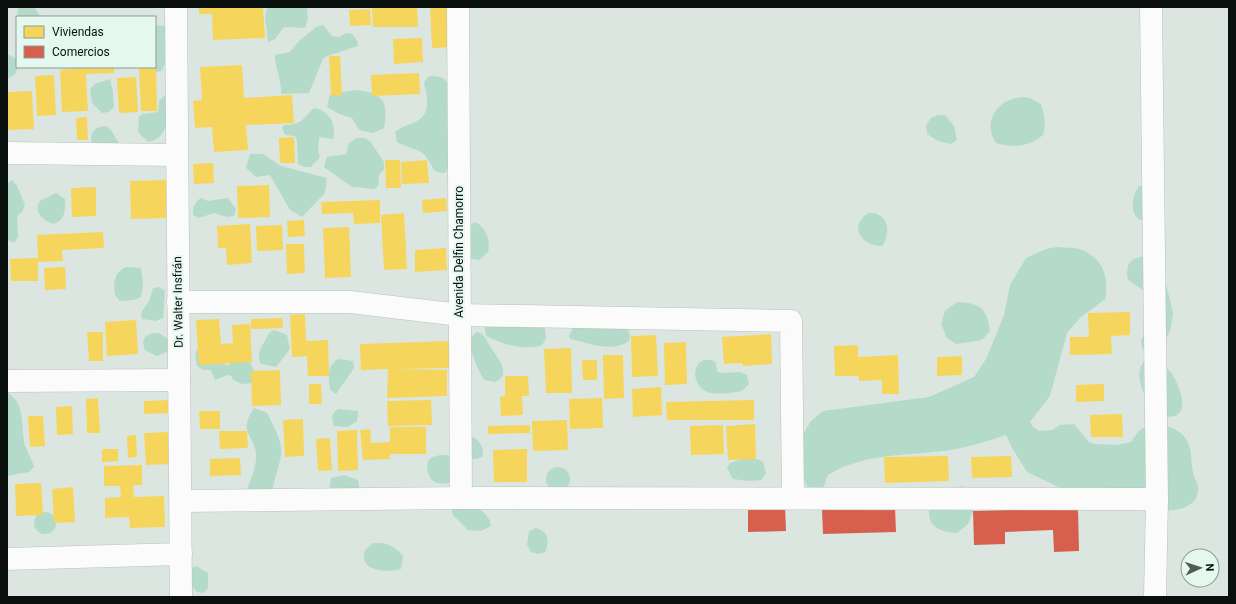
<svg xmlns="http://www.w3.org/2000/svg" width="1236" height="604" viewBox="0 0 1236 604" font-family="Roboto,sans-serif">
<rect width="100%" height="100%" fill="#dce6e1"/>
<g fill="#b4daca">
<path d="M18,7H34L41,17H17V24Z"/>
<path d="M267,7H307L308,19L305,28L284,27L275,39L268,42L265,18Z"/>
<path d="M155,25L168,26V44L165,50V64L162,71L156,72C157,56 155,41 155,25Z"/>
<path d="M323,25L332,36L339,37L346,33L352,34L357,40L358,46L327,56L323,59L309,93L281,94C282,79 274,65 275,55L290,52L299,41L316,27Z"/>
<path d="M7,54L15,58C18,67 19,76 7,78Z"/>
<path d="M429,76C435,76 442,76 446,81C456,91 450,148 449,164L446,172L443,173L435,171C431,165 428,157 421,152C415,148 405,147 397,142L395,132C402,126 407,126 415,122C432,115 427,96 424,82Z"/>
<path d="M110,79L113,92L114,107L109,112L102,113L92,103L90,89L95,84Z"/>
<path d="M356,90C383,93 389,101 384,128L373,133L359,130L352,118L339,114L327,107L330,94Z"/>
<path d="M165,95L170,100C167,117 169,139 148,142L138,132L139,116L143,114L158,112L159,101Z"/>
<path d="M1023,97L1030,98L1041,104C1045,115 1046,124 1043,135C1028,147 1013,148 996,143C981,121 999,98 1023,97Z"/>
<path d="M314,108C329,111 337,123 333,139L319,137L318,150L320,157L311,167H304L298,164L297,141L295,136L285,135L282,128L284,125C302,125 302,119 314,108Z"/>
<path d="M938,115H945L954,126L957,140L951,144L938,141L927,134L926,125L931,118Z"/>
<path d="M106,126L111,130L119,144H92C89,132 94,127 106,126Z"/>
<path d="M357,138H364L370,141L384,162V169L379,175L378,186L374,189L352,187L324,167L327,157L346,154L349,143Z"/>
<path d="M250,154H263L281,166L327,178L325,193L302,217L290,210L270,175L256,177L246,168Z"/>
<path d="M12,180L17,186L25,205L22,212L17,216L18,237L14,243L7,240V184Z"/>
<path d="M1139,186H1143L1147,219L1140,220C1128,212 1133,194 1139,186Z"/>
<path d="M56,193L65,199C65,210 66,219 54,224C43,221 33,212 40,201Z"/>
<path d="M201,198L208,201L228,198L236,209L234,216L227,217L214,213L199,218L193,215C193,207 194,203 201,198Z"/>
<path d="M869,213C888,212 892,232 882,246C862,247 847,225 869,213Z"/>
<path d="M475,222C486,227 491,241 488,252L479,260L472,259L466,254L471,225Z"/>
<path d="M1057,247C1064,248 1073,247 1079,249C1102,256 1110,277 1105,299L1080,318L1067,333L1050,396L1030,422L1033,427L1039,431L1053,430L1059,425L1074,424L1089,442L1095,444L1117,445L1131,442C1135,436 1139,429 1146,427C1162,421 1183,428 1189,445C1192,453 1191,463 1193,472C1194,478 1198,483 1198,489C1198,510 1172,511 1157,511L1130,488H1116L1087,495L1073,494L1027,472L1012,448L1006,435C986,442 965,448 944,451C904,456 864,453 828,475L823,489H808L802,474V436L811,421L823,411L929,397L974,377L986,359L1004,315L1010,285L1026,258L1046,249Z"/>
<path d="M1147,256L1163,271L1173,313L1171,328L1165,341L1147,351L1142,348L1141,341L1146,332L1150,303L1143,290L1128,280C1125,262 1131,258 1147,256Z"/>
<path d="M126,267L141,268L143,283L141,297L134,300L120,301L115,295C113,283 114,272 126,267Z"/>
<path d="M159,287L165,291L163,318L156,321L142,319L141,313L149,301L153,288Z"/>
<path d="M957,302C980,303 987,308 990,331L982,340L956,344L947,338L941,324L945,311Z"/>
<path d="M535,322L545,328L546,339L542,345C525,351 502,344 486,336L484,324Z"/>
<path d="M627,326L630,336L629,341C611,353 589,343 570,339L569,336L573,328L579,327Z"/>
<path d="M274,330L287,335L290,349L276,367L261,364C255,352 264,344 269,333Z"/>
<path d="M477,332C485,333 487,342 491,348C497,357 513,375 495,382L484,380L482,377C477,364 462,342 477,332Z"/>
<path d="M152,333H159L168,339V351L157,356L145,350L143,343L145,337Z"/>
<path d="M199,347L227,366L233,361L250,362L255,373L253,383L242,384L232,379V376L228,375L215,380L211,370H203L197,366L195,354Z"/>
<path d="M1150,358C1158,360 1167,367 1172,374C1178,383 1190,410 1175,416C1151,424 1124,367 1150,358Z"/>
<path d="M338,359L353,361L354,368L336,394L330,390C329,377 326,367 338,359Z"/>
<path d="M704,360H712L716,363L717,371L720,373L740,372L747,375L749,384L742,391C731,393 718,395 707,392C694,387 690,365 704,360Z"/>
<path d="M7,392C25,404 21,422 24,441C25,450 32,458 34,467L29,472L7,476Z"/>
<path d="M254,408L267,413C273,425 283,441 281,455C279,469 273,481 272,495L244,497C248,485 256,470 256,458C257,434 236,435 254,408Z"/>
<path d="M338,409L358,411L357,421L348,427L334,426C331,418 331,414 338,409Z"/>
<path d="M467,435C478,438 484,445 483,456L477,459H469Z"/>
<path d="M441,455H448L454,459L452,483C446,483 438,485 433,481C428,477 425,465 429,460C432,456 437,456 441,455Z"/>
<path d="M742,459H758L763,462L766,473L761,480L749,481L733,479L727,468L730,463Z"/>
<circle cx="558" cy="479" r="12"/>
<path d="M344,475L358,480L360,493L329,491L331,478Z"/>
<path d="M963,486L972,491L976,504L968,524L957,533C938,532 927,526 929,506L951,489Z"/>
<path d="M451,504C457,505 466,503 472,505C480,508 491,517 491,526L481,531L468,530L453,515Z"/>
<circle cx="45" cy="523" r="11"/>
<path d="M536,528C548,531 550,541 545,552L538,554L531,552L527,545L529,531Z"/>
<path d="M373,543C386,542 395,546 403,556L401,569C391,572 367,573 364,559C363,557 365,552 365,550Z"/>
<path d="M196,566L208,573V588L204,593L197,592L188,582L190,569Z"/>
</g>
<g fill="#f6d55c">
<path d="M199,7H263L265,38L213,40L212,14H199Z"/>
<path d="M380,7H417L418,27H373L372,8Z"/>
<path d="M430,7H449L451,47L432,48Z"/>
<path d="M370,9L371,25L350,26L349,10Z"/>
<path d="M422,38L423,62L394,64L393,39Z"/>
<path d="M329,56H340L342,95L331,96Z"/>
<path d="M242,65L244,98L292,95L294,123L246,125L248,150L214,152L212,127L195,128L193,101L202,100L200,67Z"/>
<path d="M86,67H114V73L86,74L88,111L62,112L60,70Z"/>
<path d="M139,67H156L157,111H141Z"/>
<path d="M419,73L420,94L372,96L371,75Z"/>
<path d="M54,75L56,115L37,116L35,76Z"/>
<path d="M136,77L138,112L119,113L117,78Z"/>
<path d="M32,91L34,129L8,130L7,92Z"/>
<path d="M87,117L88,140H77L76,118Z"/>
<path d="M294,137L295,163H280L279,138Z"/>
<path d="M385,160H400L401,188H386Z"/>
<path d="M427,160L429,183L402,184L401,162Z"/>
<path d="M213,163L214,183L194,184L193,164Z"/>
<path d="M166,180L167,218L131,219L130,181Z"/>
<path d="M269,185L270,217L238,218L237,186Z"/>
<path d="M96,187V216L72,217L71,188Z"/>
<path d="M446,198L447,211L423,213L422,200Z"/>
<path d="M380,200V223L354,224L353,213L322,214L321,202Z"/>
<path d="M404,213L407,269L384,270L381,215Z"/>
<path d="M304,220L305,236L288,237L287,221Z"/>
<path d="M250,224L252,263L227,265L226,248H218L217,226Z"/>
<path d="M282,225L283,250L257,251L256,226Z"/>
<path d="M349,227L351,277L325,278L323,228Z"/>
<path d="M103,232L104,248L62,250L63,261L38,262V281H11L10,259L38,258L37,235Z"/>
<path d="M286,244H304L305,273L287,274Z"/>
<path d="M446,248L447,270L415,272V250Z"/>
<path d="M65,267L66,289L45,290L44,268Z"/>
<path d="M1130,312V335L1111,336L1112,354L1070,355V337H1089L1088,313Z"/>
<path d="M305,314L306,341L328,340L329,376H308L307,356L292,357L290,315Z"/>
<path d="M282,318L283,328L251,329V319Z"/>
<path d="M219,319L221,344L233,343L232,325L250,324L252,362L199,365L196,320Z"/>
<path d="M136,320L138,354L107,356L105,322Z"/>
<path d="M87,332H103V361H89Z"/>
<path d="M771,334L772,364L743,366L742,363L724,364L722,337Z"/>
<path d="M656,335L658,376L632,377L631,336Z"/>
<path d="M449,341V368L396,369L447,370V396L387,398L388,369L361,370L360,344Z"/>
<path d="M686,342L687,384L665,385L664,343Z"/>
<path d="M858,345V357L898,355L899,394H882V380L859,381V376H835L834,346Z"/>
<path d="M571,348L572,393H546L544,349Z"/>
<path d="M603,355H623L624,398L604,399Z"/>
<path d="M962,356V375L937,376V357Z"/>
<path d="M582,360H597V380H583Z"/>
<path d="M280,370L281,405L252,406L251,371Z"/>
<path d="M505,376H528L529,396H522L523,415L501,416L500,397L505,396Z"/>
<path d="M309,384H321L322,404H309Z"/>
<path d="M1104,384V401L1076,402V385Z"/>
<path d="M661,387L662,415L633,417L632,389Z"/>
<path d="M98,398L100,433H87L86,399Z"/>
<path d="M602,398L603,428L570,429L569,399Z"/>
<path d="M171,400L172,413L144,414V401Z"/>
<path d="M431,400L432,425L388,426L387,401Z"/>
<path d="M754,400V420H667L666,402Z"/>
<path d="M72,406L73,434L57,435L56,407Z"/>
<path d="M199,411H220V429H200Z"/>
<path d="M1122,414L1123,437H1091L1090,415Z"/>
<path d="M28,416H43L45,446L30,447Z"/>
<path d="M303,419L304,456L285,457L283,420Z"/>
<path d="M567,420L568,450L533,451L532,421Z"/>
<path d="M755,424L756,459L728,460L726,426Z"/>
<path d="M530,425V433L488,434V426Z"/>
<path d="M723,425L724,454L691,455L690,426Z"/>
<path d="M390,427H426V454H390V459L363,460L360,430L370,429L371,443L390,442Z"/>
<path d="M357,430L358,470L338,471L337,431Z"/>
<path d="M219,431H247L248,448L220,449Z"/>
<path d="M171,432L172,464L146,465L144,433Z"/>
<path d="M136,435L137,457L128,458L127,436Z"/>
<path d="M330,438L332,470L318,471L316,439Z"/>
<path d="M102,449H118V461L102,462Z"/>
<path d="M527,449V482H494L493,450Z"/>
<path d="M948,456L949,481L885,483L884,457Z"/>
<path d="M1011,456L1012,477L972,478L971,457Z"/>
<path d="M240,458L241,475L210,476V459Z"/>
<path d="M142,465V485H133L134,497L164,496L165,527L130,528L129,517L105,518V498L121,497L120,486H104V466Z"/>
<path d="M41,483L43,515L16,516L15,484Z"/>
<path d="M73,487L75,522L54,523L52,489Z"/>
</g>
<g fill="#d6604d">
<path d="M785,505L786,531L748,532V506Z"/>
<path d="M895,507L896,532L823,534L822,509Z"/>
<path d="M1078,508L1079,551L1054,552L1053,530L1005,532V544L974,545L973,511Z"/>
</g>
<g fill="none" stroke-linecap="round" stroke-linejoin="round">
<g stroke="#b9c1bd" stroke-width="23">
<g id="minor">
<path d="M176,7L181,597"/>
<path d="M458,7L461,498"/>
<path d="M1151,7L1157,499L1155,597"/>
<path d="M7,153L177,155"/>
<path d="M178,302H350L460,315L791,321L793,498"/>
<path d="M7,381L179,380"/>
<path d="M181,501L461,498L1157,499"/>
<path d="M7,559L181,554"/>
</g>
</g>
<use href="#minor" stroke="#fafbfa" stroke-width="22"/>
</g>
<g text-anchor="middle" stroke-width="4" stroke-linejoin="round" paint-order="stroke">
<g font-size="12" fill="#09100d" stroke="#e4f8ef">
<text transform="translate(459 252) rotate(-90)" y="4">Avenida Delfin Chamorro</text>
<text transform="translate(178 302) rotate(-91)" y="4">Dr. Walter Insfrán</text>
</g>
</g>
<rect width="1236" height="604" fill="none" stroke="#09100d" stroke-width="16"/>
<rect x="16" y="16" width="140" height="52" fill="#e4f8ef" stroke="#8c9b95"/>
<rect x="24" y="26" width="20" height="12" fill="#f6d55c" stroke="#8c9b95"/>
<text x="52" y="36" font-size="12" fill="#09100d">Viviendas</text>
<rect x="24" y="46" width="20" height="12" fill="#d6604d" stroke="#8c9b95"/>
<text x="52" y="56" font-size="12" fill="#09100d">Comercios</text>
<g transform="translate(1200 568) rotate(87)"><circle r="19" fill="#e4f8ef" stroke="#8c9b95"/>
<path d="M0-3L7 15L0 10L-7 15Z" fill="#535b57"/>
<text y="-6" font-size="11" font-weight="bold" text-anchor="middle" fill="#09100d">N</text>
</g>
</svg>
